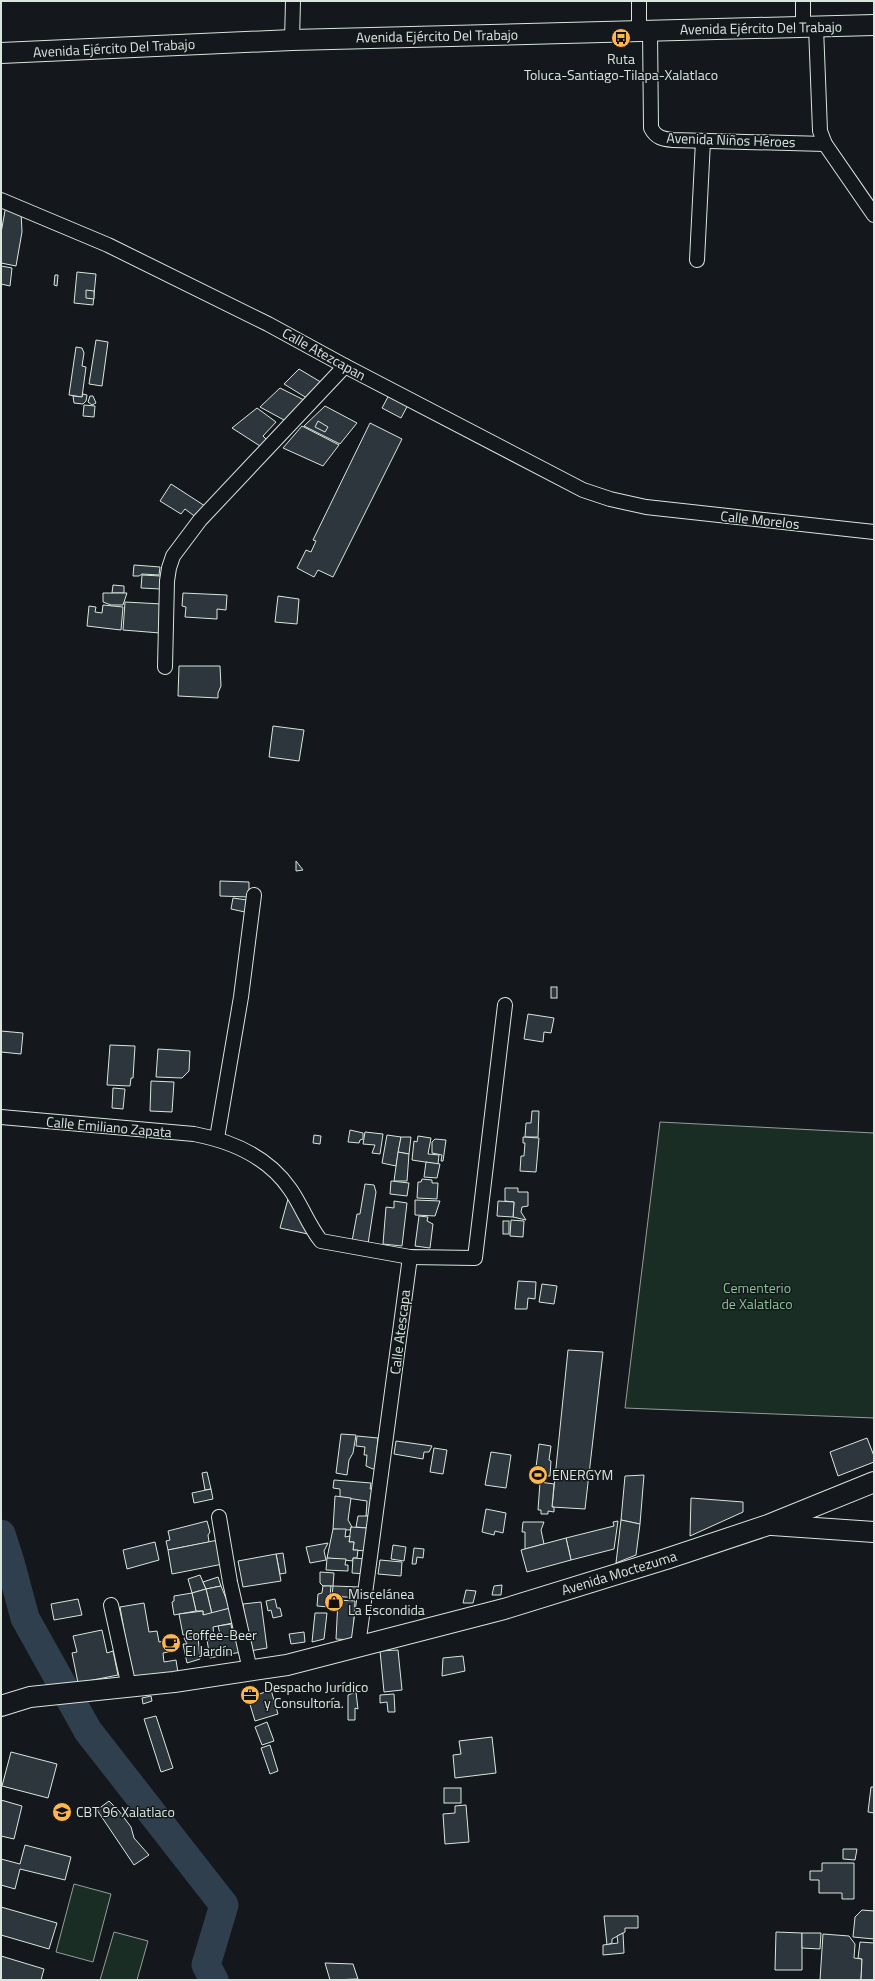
<svg xmlns="http://www.w3.org/2000/svg" width="875" height="1981" viewBox="0 0 875 1981" font-family="'Titillium Web',sans-serif">
<rect width="100%" height="100%" fill="#14181c"/>
<g fill="#1a2d24" stroke="#939e99">
<path d="M660,1122L874,1133V1418L625,1408Z"/>
<path d="M74,1884L111,1894L93,1962L56,1952Z"/>
<path d="M114,1932L148,1941L137,1980H100Z"/>
</g>
<g fill="none" stroke-linecap="round" stroke-linejoin="round">
<path stroke="#2f3f4d" stroke-width="29" d="M1,1534L10,1562L25,1618L88,1731L224,1905L206,1965L214,1980"/>
</g>
<g fill="#2c363c" stroke="#d8e6dc">
<path d="M6,205L21,211L22,232L16,266L1,263V233Z"/>
<path d="M1,266L12,268L10,286L1,284Z"/>
<path d="M77,272L96,274L93,305L74,303Z"/>
<path d="M55,275H58L57,286L54,285Z"/>
<path d="M86,290L94,291V299L86,298Z"/>
<path d="M96,340L108,342L102,386L89,384Z"/>
<path d="M76,347L82,348L84,353L82,366L86,367L82,397L69,395Z"/>
<path d="M299,369L324,384L310,400L284,384Z"/>
<path d="M280,388L304,400L284,420L260,407Z"/>
<path d="M390,393L409,403L401,418L382,408Z"/>
<path d="M83,394L87,395L86,401L83,404L74,403L73,396L82,397Z"/>
<path d="M90,396H93L96,403L92,405L88,402Z"/>
<path d="M84,405L95,406L94,417L83,416Z"/>
<path d="M325,406L357,423L340,444L304,426Z"/>
<path d="M257,408L276,422L263,436L267,440L260,446L232,428Z"/>
<path d="M318,421L328,427L325,432L315,427Z"/>
<path d="M370,423L402,439L333,577L318,570L314,577L297,568L306,550L311,552L316,541L313,540Z"/>
<path d="M302,426L339,445L323,466L283,448Z"/>
<path d="M171,484L205,506L197,518L185,509L181,514L160,501Z"/>
<path d="M134,565L160,567L159,575L142,574L139,576H133Z"/>
<path d="M142,575L161,576V589L141,588Z"/>
<path d="M113,585L124,586V593H112Z"/>
<path d="M103,593H127L123,605H111L103,602Z"/>
<path d="M183,593L227,595L226,610L217,609V619L185,617L186,607L182,606Z"/>
<path d="M278,596L299,599L297,624L275,622Z"/>
<path d="M125,602L162,604L160,633L123,630Z"/>
<path d="M103,605L123,607L121,630L87,626L89,606L96,607L95,612L102,613Z"/>
<path d="M179,666H220L221,686L218,693V698L178,696Z"/>
<path d="M273,726L304,730L299,761L269,757Z"/>
<path d="M296,861L303,870L296,871Z"/>
<path d="M220,881L249,882V897L220,896Z"/>
<path d="M233,898L247,900L245,912L231,909Z"/>
<rect x="551" y="987" width="6" height="11"/>
<path d="M528,1014L554,1018L551,1033L544,1032L543,1042L524,1039Z"/>
<path d="M1,1031L23,1033L21,1054L1,1052Z"/>
<path d="M110,1045L135,1046L133,1078H131L130,1086L107,1085Z"/>
<path d="M158,1049L190,1051L189,1071L182,1078L156,1077Z"/>
<path d="M151,1081L174,1082L172,1112L150,1111Z"/>
<path d="M113,1088L125,1089L123,1109L112,1108Z"/>
<path d="M532,1111H539L538,1137H525L526,1123H531Z"/>
<path d="M350,1130L363,1133V1139L360,1140L359,1143L348,1142Z"/>
<path d="M365,1132L383,1134L380,1154L372,1153L375,1145L363,1144Z"/>
<path d="M314,1135L321,1136L320,1144L313,1143Z"/>
<path d="M387,1135L401,1137L396,1166L382,1163Z"/>
<path d="M418,1136L431,1138L428,1154L439,1155L438,1164L412,1160L414,1141L417,1142Z"/>
<path d="M401,1137H411L409,1154L398,1152Z"/>
<path d="M523,1137L539,1138L536,1172L520,1171L521,1156H524L525,1143H523Z"/>
<path d="M435,1139L446,1140L443,1161H441L442,1155L432,1153V1142Z"/>
<path d="M398,1152L409,1154L407,1181H394Z"/>
<path d="M426,1162L440,1164L437,1178L424,1177Z"/>
<path d="M422,1179L432,1180V1183H438L437,1199L417,1198L418,1182H421Z"/>
<path d="M391,1181L409,1183L407,1196L390,1194Z"/>
<path d="M365,1184L374,1185L376,1192L368,1244L352,1241L357,1214H360Z"/>
<path d="M505,1188H518V1192H528V1206L522,1207L521,1212L526,1220L513,1217L514,1202L505,1201Z"/>
<path d="M288,1199L308,1234L280,1228Z"/>
<path d="M415,1200L440,1201L435,1216L415,1215Z"/>
<path d="M394,1201L407,1203L402,1246L383,1244L386,1207L394,1208Z"/>
<path d="M498,1201L514,1202L513,1217L497,1216Z"/>
<path d="M419,1216L428,1217L427,1221L433,1224L430,1248L415,1246Z"/>
<path d="M511,1220L524,1221L523,1237L510,1236Z"/>
<rect x="503" y="1221" width="6" height="13"/>
<path d="M518,1281L536,1282L535,1299L528,1298L527,1309H515Z"/>
<path d="M542,1284L557,1286L554,1304L539,1302Z"/>
<path d="M568,1350L603,1352L585,1509L552,1507Z"/>
<path d="M341,1434L356,1435L353,1453L349,1460L347,1475L336,1473Z"/>
<path d="M357,1436L378,1438L375,1468L373,1469L366,1466L367,1455H364L365,1447L356,1446Z"/>
<path d="M867,1438L874,1456V1462L838,1476L830,1452Z"/>
<path d="M396,1441L432,1446L429,1452H424L423,1459L394,1454Z"/>
<path d="M539,1444L551,1446L549,1460L551,1461L550,1476L535,1475Z"/>
<path d="M434,1448L447,1450L443,1474L430,1472Z"/>
<path d="M491,1452L511,1455L506,1488L485,1485Z"/>
<path d="M207,1472L211,1489L205,1490L202,1473Z"/>
<path d="M644,1475L640,1524L621,1520L625,1476Z"/>
<path d="M334,1480L371,1483L370,1489L375,1490L374,1510L368,1516H366L367,1501L340,1497V1489L333,1488Z"/>
<path d="M540,1482L554,1484L552,1507H554V1512L548,1511V1514H541V1510H538Z"/>
<path d="M211,1489L213,1499L194,1503L192,1493Z"/>
<path d="M335,1496L351,1498L348,1520L352,1527H351L350,1530L333,1529Z"/>
<path d="M691,1498L743,1502V1512L690,1536Z"/>
<path d="M486,1509L506,1513L503,1533L495,1531L494,1535L482,1532Z"/>
<path d="M358,1516H370L367,1528L356,1527Z"/>
<path d="M621,1520L640,1524L636,1555L616,1563Z"/>
<path d="M207,1521L210,1532L208,1535L209,1542L168,1550L166,1541L170,1540L168,1531Z"/>
<path d="M618,1521L614,1549L571,1560L566,1538L614,1526L613,1522Z"/>
<path d="M523,1522H544L541,1530L544,1544L525,1549V1532H522Z"/>
<path d="M351,1527L367,1528V1551L353,1550L354,1542H349Z"/>
<path d="M333,1529H346L345,1537L350,1536L349,1542H354L353,1550H358L357,1558H353V1561L327,1558Z"/>
<path d="M566,1538L571,1560L527,1572L521,1550Z"/>
<path d="M218,1540L223,1564L172,1574L168,1550Z"/>
<path d="M155,1542L159,1560L127,1569L123,1550Z"/>
<path d="M328,1543L324,1551L326,1560L310,1563L306,1547Z"/>
<path d="M393,1545L406,1547L404,1561L391,1559Z"/>
<path d="M414,1548L424,1549L423,1558L417,1557L416,1564H412Z"/>
<path d="M283,1553L286,1573L280,1574L276,1554Z"/>
<path d="M276,1554L281,1581L243,1587L238,1561Z"/>
<path d="M327,1558L346,1559L345,1565H348V1571L326,1570Z"/>
<path d="M353,1558L367,1559L366,1574L352,1573Z"/>
<path d="M380,1560L402,1562L401,1576L378,1574Z"/>
<path d="M320,1572L334,1573L333,1586H323L320,1583Z"/>
<path d="M200,1575L206,1589L192,1593L188,1579Z"/>
<path d="M218,1577L221,1586L206,1589L203,1582Z"/>
<path d="M502,1585L501,1595H492L494,1586Z"/>
<path d="M221,1586L230,1608L212,1614L206,1589Z"/>
<path d="M323,1586H331L329,1607L317,1606L318,1594L322,1593Z"/>
<path d="M333,1586L360,1587L359,1598L332,1596Z"/>
<path d="M206,1589L212,1614L203,1615V1611H196L192,1593Z"/>
<path d="M466,1590L476,1591L473,1603H463Z"/>
<path d="M192,1593L196,1611L174,1615L172,1602L174,1601V1596Z"/>
<path d="M78,1599L82,1615L54,1620L51,1604Z"/>
<path d="M275,1599L277,1608H280L282,1616L273,1618L271,1610L268,1611L266,1601Z"/>
<path d="M338,1600L355,1601L353,1640L336,1639Z"/>
<path d="M261,1602L267,1648L250,1651L243,1604Z"/>
<path d="M144,1603L149,1632L157,1631L159,1642L171,1640L173,1651L163,1653L164,1662L176,1660L178,1673L133,1681L120,1607Z"/>
<path d="M230,1608L233,1623L213,1627L214,1636H198L194,1633L183,1635L179,1614L203,1611V1615Z"/>
<path d="M315,1613H327L324,1639L312,1642Z"/>
<path d="M231,1624L233,1636L221,1638L218,1626Z"/>
<path d="M102,1630L107,1653L113,1651L118,1675L78,1683L72,1653L77,1652L73,1636Z"/>
<path d="M304,1632L305,1642L291,1644L289,1634Z"/>
<path d="M238,1635L241,1652L210,1658L207,1640Z"/>
<path d="M198,1636L200,1659L187,1663L183,1644H187L184,1638Z"/>
<path d="M398,1650L402,1690L384,1692L380,1651Z"/>
<path d="M463,1656L465,1671L442,1676L443,1658Z"/>
<path d="M271,1690L278,1714L255,1721L248,1698Z"/>
<path d="M356,1692L358,1709L355,1708V1720H348V1695Z"/>
<path d="M394,1694L395,1712H388L387,1702L380,1703V1695Z"/>
<path d="M151,1696L152,1701L143,1704L142,1698Z"/>
<path d="M156,1716L173,1768L161,1772L144,1719Z"/>
<path d="M267,1722L274,1741L262,1745L255,1727Z"/>
<path d="M492,1737L496,1773L455,1778L453,1755L461,1754L459,1741Z"/>
<path d="M270,1745L278,1771L270,1774L261,1748Z"/>
<path d="M11,1752L57,1764L48,1798L2,1786Z"/>
<path d="M871,1787H874V1813L868,1812Z"/>
<rect x="444" y="1788" width="17" height="15"/>
<path d="M1,1800L22,1806L14,1839L1,1836Z"/>
<path d="M109,1801L119,1811L131,1827L134,1838L149,1855L134,1865L97,1810Z"/>
<path d="M466,1805L469,1842L445,1844L443,1814L455,1813V1806Z"/>
<path d="M25,1845L71,1857L65,1880L20,1869L15,1889L1,1885V1859L20,1864Z"/>
<path d="M843,1849H857L855,1860L843,1859Z"/>
<path d="M822,1863H854V1899H842V1893H819V1880H810V1871H822Z"/>
<path d="M1,1907L57,1923L49,1949L1,1935Z"/>
<path d="M862,1910L874,1911V1939L853,1937L855,1917Z"/>
<path d="M604,1916H638V1928H625V1932L612,1939V1943L607,1945Z"/>
<path d="M776,1932L802,1933V1970H775Z"/>
<path d="M623,1933L624,1953L603,1955V1945L618,1943L617,1936Z"/>
<path d="M802,1933H821L820,1949L802,1948Z"/>
<path d="M823,1934L849,1936L855,1944L854,1958L862,1959L861,1980H820Z"/>
<path d="M860,1942L874,1943V1980H861L862,1959L858,1958Z"/>
<path d="M1,1956L44,1969L41,1980H1Z"/>
<path d="M325,1963L353,1964L358,1979L330,1980Z"/>
</g>
<g fill="none" stroke-linecap="round" stroke-linejoin="round">
<g stroke="#d8e6dc" stroke-width="16">
<g id="street">
<path d="M803,27V1"/>
<path d="M816,27L820,131L825,144L874,215"/>
<path d="M639,31V1"/>
<path d="M650,31L651,128C656,138 663,139 673,140L825,144"/>
<path d="M292,40L293,1"/>
<path d="M1,200L108,245L268,324L345,366L583,490L610,499L646,507L874,532"/>
<path d="M697,260L703,141"/>
<path d="M165,667L167,581L169,568L173,556L200,520L345,366"/>
<path d="M1,1117L194,1134C231,1141 268,1157 290,1189C302,1206 308,1225 321,1241L410,1257L475,1258L505,1005"/>
<path d="M217,1138L241,997L254,895"/>
<path d="M219,1517L230,1582L250,1670"/>
<path d="M111,1605L129,1687"/>
<path d="M358,1646L410,1257"/>
</g>
</g>
<g stroke="#d8e6dc" stroke-width="22">
<g id="secondary">
<path d="M1,53L292,40L874,25"/>
<path d="M772,1525L874,1532"/>
<path d="M1,1706L30,1697L174,1682L287,1665L504,1609L666,1559L768,1525L874,1482"/>
</g>
</g>
<use href="#street" stroke="#14181c" stroke-width="14"/>
<use href="#secondary" stroke="#14181c" stroke-width="20"/>
</g>
<defs>
<g id="bus-disc" transform="scale(1)"><circle r="9.5" fill="#ffb74d" stroke="#14181c"/><path d="M-5-6H5V4H4V6H2V4H-2V6H-4V4H-5ZM-3.5-4V0h7V-4ZM-3.5 1.2v1.5H-2V1.2ZM2 1.2v1.5H3.5V1.2Z" fill="#111"/></g>
<g id="stadium-disc" transform="scale(1)"><circle r="9.5" fill="#ffb74d" stroke="#14181c"/><path d="M0-5a6.5 5 0 1 0 0 10a6.5 5 0 1 0 0-10ZM-3.5-1.8h7v3.6h-7Z" fill="#111"/></g>
<g id="shop-disc" transform="scale(1)"><circle r="9.5" fill="#ffb74d" stroke="#14181c"/><path d="M-5-2.5h2.3a2.7 3.5 0 0 1 5.4 0H5L5.5 6h-11ZM-1.5-2.5h3a1.5 2.3 0 0 0-3 0Z" fill="#111"/></g>
<g id="cafe-disc" transform="scale(1)"><circle r="9.5" fill="#ffb74d" stroke="#14181c"/><path d="M-5.5-4.5H6V0H3Q3 3.5 0 3.5H-2.5Q-5.5 3.5-5.5 0ZM3-3.2v2h1.7v-2ZM-6 4.5H4V6H-6Z" fill="#111"/></g>
<g id="office-disc" transform="scale(1)"><circle r="9.5" fill="#ffb74d" stroke="#14181c"/><path d="M-6-3h4V-5.5h4V-3h4V5H-6ZM-1-4.5V-3h2v-1.5ZM-6 0V1H6V0Z" fill="#111"/></g>
<g id="school-disc" transform="scale(1)"><circle r="9.5" fill="#ffb74d" stroke="#14181c"/><path d="M0-5L7-2L0 1L-7-2ZM-4 1L0 2.5L4 1V4Q0 6-4 4Z" fill="#111"/></g>
</defs>
<g fill-rule="evenodd">
<use href="#bus-disc" x="621" y="38"/>
<use href="#stadium-disc" x="538" y="1475"/>
<use href="#shop-disc" x="334" y="1602"/>
<use href="#cafe-disc" x="171" y="1643"/>
<use href="#office-disc" x="250" y="1695"/>
<use href="#school-disc" x="62" y="1812"/>
</g>
<g text-anchor="middle" stroke-width="3" stroke-linejoin="round" paint-order="stroke">
<g font-size="14" fill="#d8e6dc" stroke="#14181c">
<text transform="translate(761 28) rotate(-1)" y="5">Avenida Ejército Del Trabajo</text>
<text transform="translate(437 36) rotate(-1)" y="5">Avenida Ejército Del Trabajo</text>
<text transform="translate(114 48) rotate(-3)" y="5">Avenida Ejército Del Trabajo</text>
<text transform="translate(731 140) rotate(2)" y="5">Avenida Niños Héroes</text>
<text transform="translate(324 354) rotate(29)" y="5">Calle Atezcapan</text>
<text transform="translate(760 520) rotate(6)" y="5">Calle Morelos</text>
<text transform="translate(109 1127) rotate(5)" y="5">Calle Emiliano Zapata</text>
<text transform="translate(400 1332) rotate(-83)" y="5">Calle Atescapa</text>
<text transform="translate(619 1573) rotate(-17)" y="5">Avenida Moctezuma</text>
</g>
<g font-size="14" fill="#d8e6dc" stroke="#14181c" text-anchor="start">
<text x="621" y="64" text-anchor="middle">Ruta<tspan x="621" dy="16">Toluca-Santiago-Tilapa-Xalatlaco</tspan></text>
<text x="552" y="1480">ENERGYM</text>
<text x="348" y="1599">Miscelánea<tspan x="348" dy="16">La Escondida</tspan></text>
<text x="185" y="1640">Coffee-Beer<tspan x="185" dy="16">El Jardín</tspan></text>
<text x="264" y="1692">Despacho Jurídico<tspan x="264" dy="16">y Consultoría.</tspan></text>
<text x="76" y="1817">CBT 96 Xalatlaco</text>
</g>
<g font-size="14" fill="#8ac095" stroke="#14181c">
<text x="757" y="1293">Cementerio<tspan x="757" dy="16">de Xalatlaco</tspan></text>
</g>
</g>
<rect width="875" height="1981" fill="none" stroke="#d8e6dc" stroke-width="4"/>
</svg>
